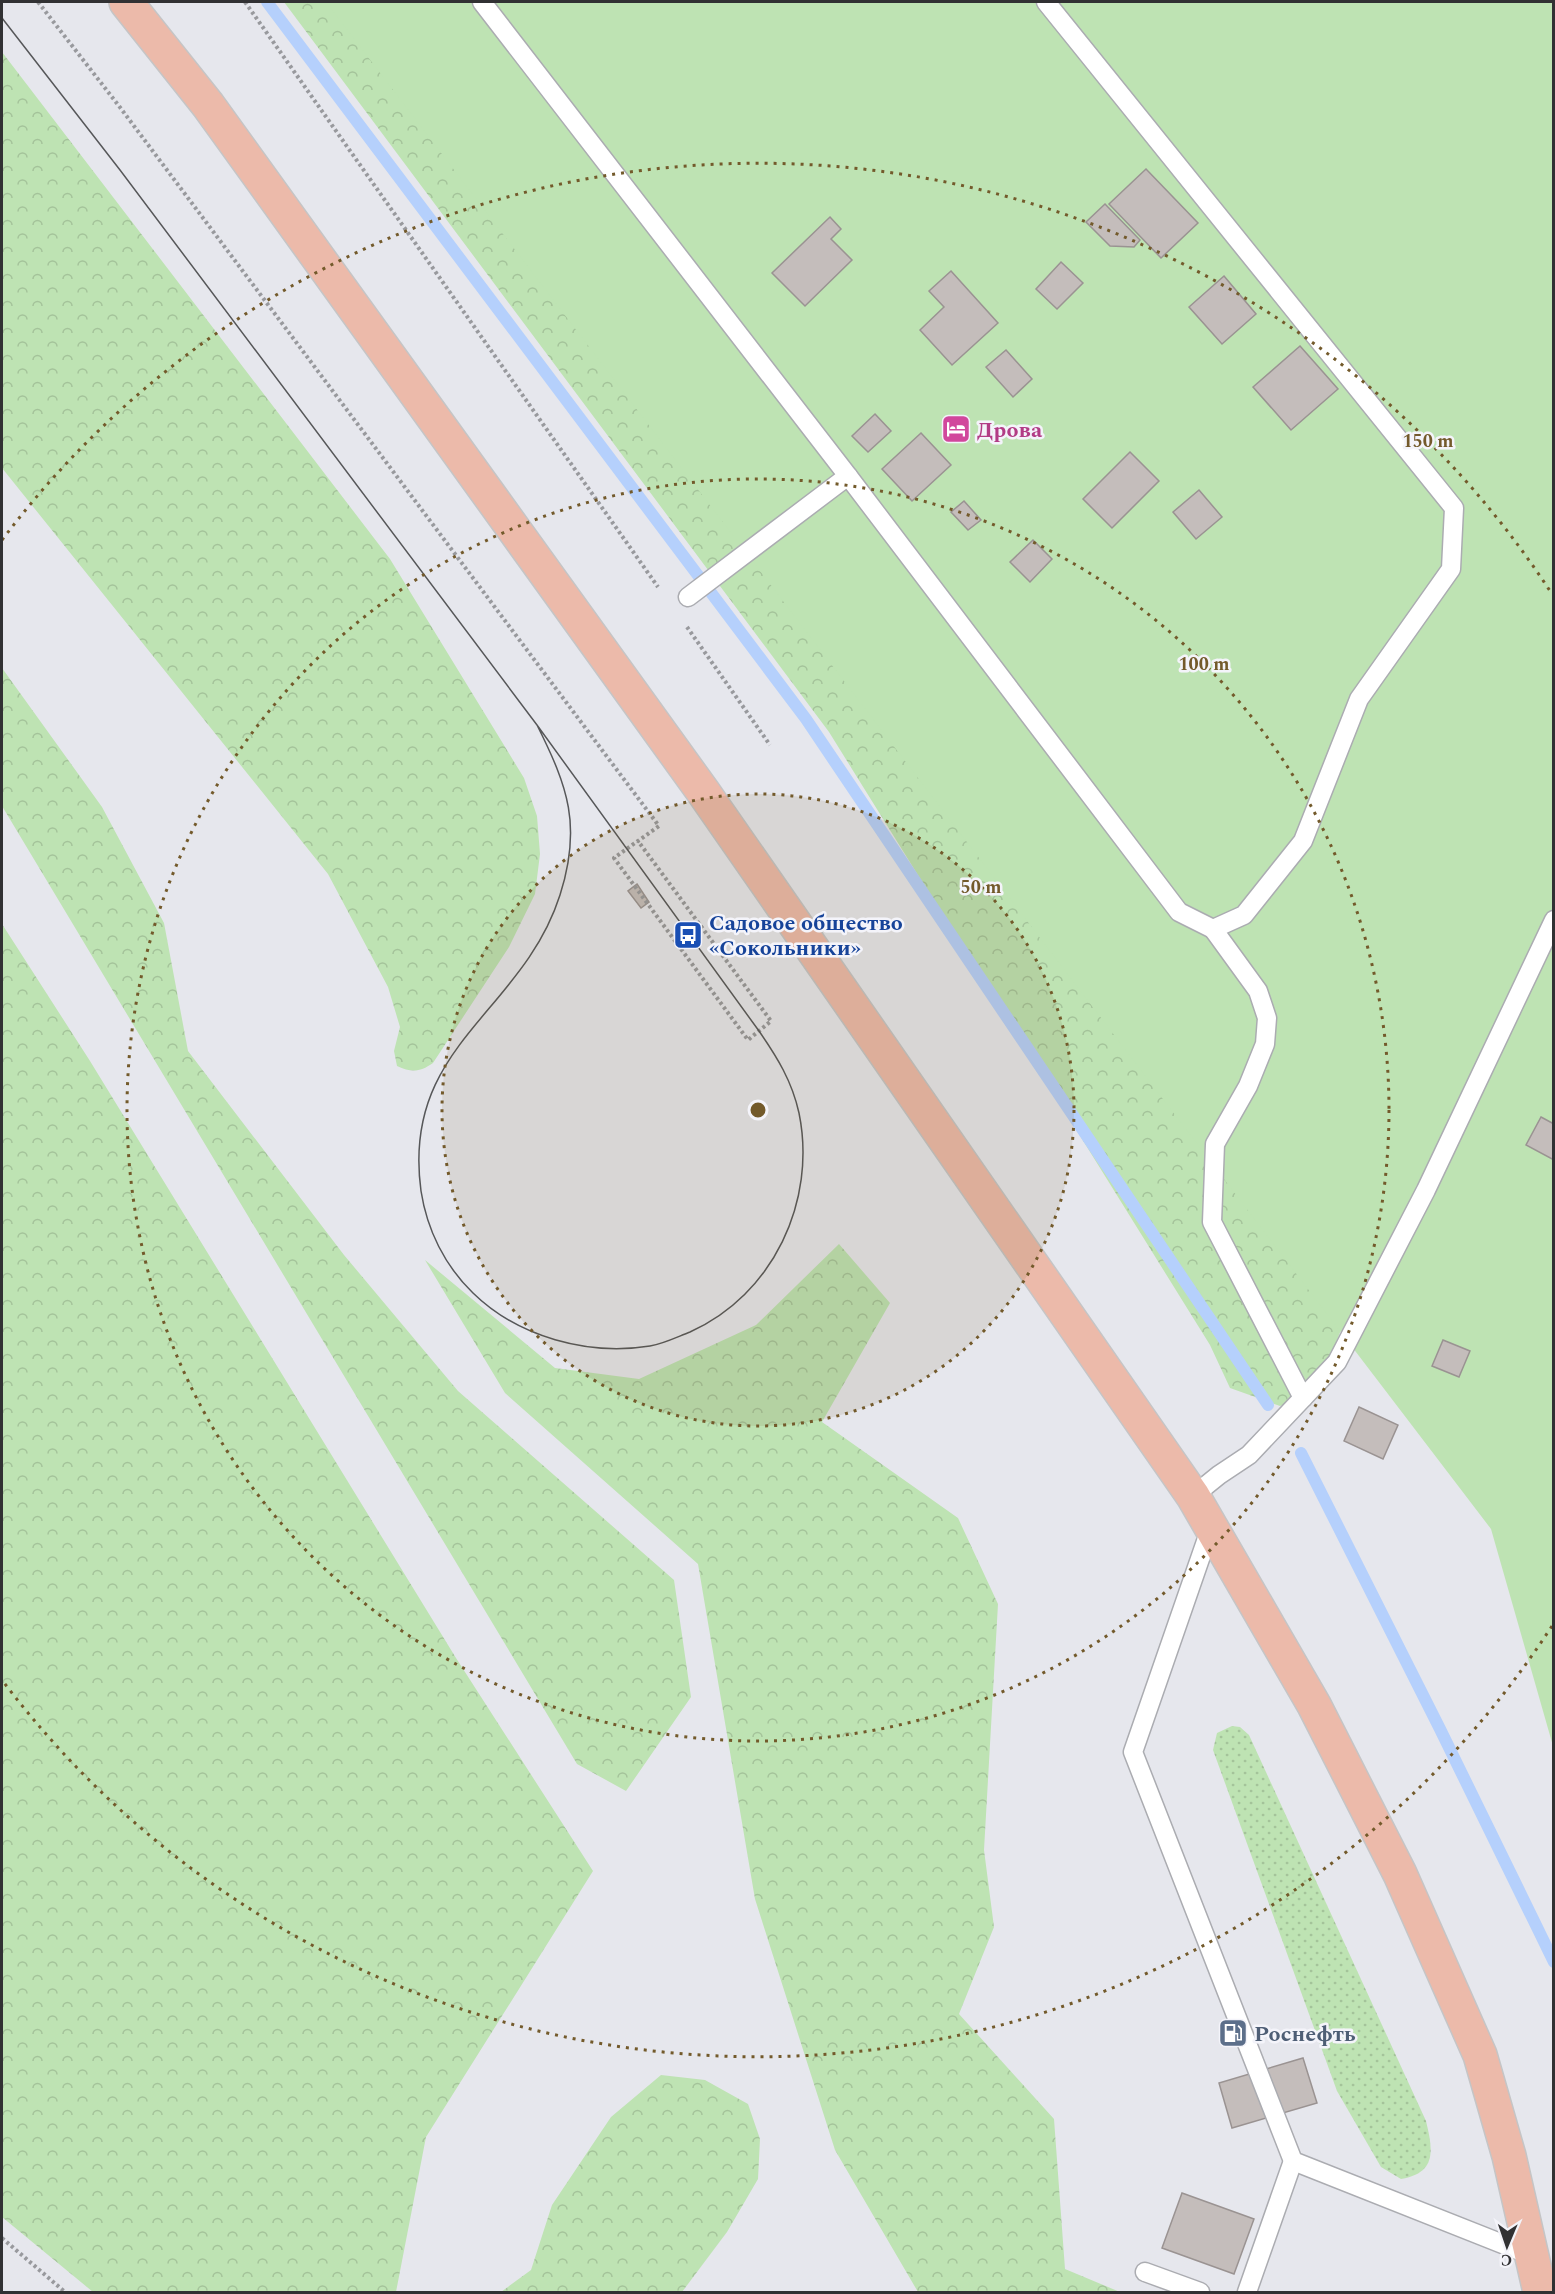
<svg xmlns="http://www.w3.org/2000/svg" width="1555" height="2294" viewBox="0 0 1555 2294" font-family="Spectral,serif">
<defs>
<pattern id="grass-dots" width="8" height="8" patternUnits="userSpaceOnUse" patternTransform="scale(1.5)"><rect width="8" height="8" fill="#bee3b3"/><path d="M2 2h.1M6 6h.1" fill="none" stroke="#a4c39a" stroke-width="1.8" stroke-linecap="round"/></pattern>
<pattern id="forest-crowns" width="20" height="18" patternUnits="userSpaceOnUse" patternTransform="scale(1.5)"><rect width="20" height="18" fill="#bee3b3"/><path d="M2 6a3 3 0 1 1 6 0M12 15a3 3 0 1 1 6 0" fill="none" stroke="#a4c39a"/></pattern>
</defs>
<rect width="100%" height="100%" fill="#e6e7ed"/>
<path fill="url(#grass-dots)" d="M1232,1726L1240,1727L1249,1735L1426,2121C1433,2150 1437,2173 1401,2179L1381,2167L1337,2091L1213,1750L1217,1733Z"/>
<g fill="url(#forest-crowns)">
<path d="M284,2H465L1352,1302L1328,1363L1293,1401L1280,1406L1230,1388L1210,1345L829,732Z"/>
<path d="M2,52L390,559L524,778L537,816L540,854L535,894L509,947L433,1063C420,1072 412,1073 397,1066L394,1051L400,1027L388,987L328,874L2,468Z"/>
<path d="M2,668L102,807L164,923L188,1051L344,1255L458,1391L674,1580L691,1697L626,1791L577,1764L2,806Z"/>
<path d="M2,924L90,1061L456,1658L593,1871L426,2137L396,2292H93L2,2217Z"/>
<path d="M839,1244L890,1303L822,1422L958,1518L998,1604L984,1850L994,1927L959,2014L1054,2119L1065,2269L1120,2292H918L835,2150L755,1899L698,1564L505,1393L425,1260L555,1368L639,1379L756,1325Z"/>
<path d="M661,2075L705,2080L748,2104L760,2139L758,2179L727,2232L682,2292H501L531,2270L552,2205L611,2117Z"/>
</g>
<path fill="#bee3b3" d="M326,2H1553V1746L1491,1529Z"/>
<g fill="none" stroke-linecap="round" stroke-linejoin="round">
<g stroke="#b5d0fc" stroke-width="12">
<path d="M267,2L806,719L1268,1405"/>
<path d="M1301,1453L1440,1729L1554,1962"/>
</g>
</g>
<g fill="#c4bdbb" stroke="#9a9392" stroke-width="1.5">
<path d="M1146,169L1198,223L1161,258L1109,204Z"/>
<path d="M1105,204L1140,240L1134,247L1110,246L1086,222Z"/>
<path d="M830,217L841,229L831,239L852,260L805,306L772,273Z"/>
<path d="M1061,262L1083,283L1057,309L1036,289Z"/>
<path d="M951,271L998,323L952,365L920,330L944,307L929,291Z"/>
<path d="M1224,276L1256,314L1222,344L1189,307Z"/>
<path d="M1300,346L1338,389L1291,430L1253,387Z"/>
<path d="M1006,350L1032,379L1013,397L986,367Z"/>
<path d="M875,414L891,431L868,452L852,436Z"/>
<path d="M921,433L951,465L912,501L882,469Z"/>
<path d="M1130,452L1159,481L1112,528L1083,499Z"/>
<path d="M1199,490L1222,517L1196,539L1173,512Z"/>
<path d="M964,501L981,520L968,530L951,512Z"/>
<path d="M1033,540L1052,559L1030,582L1010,562Z"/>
<path d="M637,884L649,902L641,908L628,891Z"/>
<path d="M1541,1117L1554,1124V1160L1526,1145Z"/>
<path d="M1443,1340L1470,1351L1459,1377L1432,1366Z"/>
<path d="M1359,1407L1398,1425L1383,1459L1344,1441Z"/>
<path d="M1303,2058L1317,2103L1232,2128L1219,2083Z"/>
<path d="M1182,2193L1254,2219L1234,2274L1162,2248Z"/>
</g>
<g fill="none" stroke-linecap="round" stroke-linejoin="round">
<g stroke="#abacb1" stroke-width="21">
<g id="lane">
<path d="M482,2L848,476L1179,912L1213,929L1244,915L1303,841L1359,699L1451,569L1454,508L1046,2"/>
<path d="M688,597L848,476"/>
<path d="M1213,929L1258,991L1267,1018L1265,1044L1248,1086L1215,1144L1212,1222L1303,1398"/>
<path d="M1193,1496L1219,1475L1249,1455L1337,1362L1426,1190L1554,920"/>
<path d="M1211,1527L1133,1752L1293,2161L1533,2256"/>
<path d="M1145,2272L1200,2292"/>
<path d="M1247,2292L1293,2161"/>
</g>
</g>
<g stroke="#c5c5c6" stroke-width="36">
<path id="primary" d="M126,2L208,105L704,793L1193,1496L1314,1705L1400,1874L1480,2055L1509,2156L1540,2292"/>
</g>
<g stroke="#98999d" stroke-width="4" stroke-dasharray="3 3" stroke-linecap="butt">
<path d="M38,2L119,106L659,826L614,858L748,1040L771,1021L638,841"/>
<path d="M245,2L658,587"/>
<path d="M687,627L770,745"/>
<path d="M2,2238L65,2292"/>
</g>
<use href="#lane" stroke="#fff" stroke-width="18"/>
<use href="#primary" stroke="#ecbaaa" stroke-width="33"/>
<path stroke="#565759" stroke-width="1.5" d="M2,18L120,170L537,725L759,1031C777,1057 792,1081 799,1113C817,1201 773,1295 690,1332C677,1337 663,1344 650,1346C588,1356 518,1337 473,1293C445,1266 427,1230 421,1191C401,1045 522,1014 560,895C582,826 568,787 537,725"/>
</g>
<circle cx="758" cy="1110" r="316" fill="#735a2b" fill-opacity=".12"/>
<g fill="none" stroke="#735a2b" stroke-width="3" stroke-dasharray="3 6">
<circle cx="758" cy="1110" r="316"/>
<circle cx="758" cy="1110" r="631"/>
<path d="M1552 1626A947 947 0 0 1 2 1680M2 540A947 947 0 0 1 1552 594"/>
</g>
<defs>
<g id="hotel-square" transform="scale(1.5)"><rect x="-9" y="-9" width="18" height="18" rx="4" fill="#d1479c" stroke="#f4f4fa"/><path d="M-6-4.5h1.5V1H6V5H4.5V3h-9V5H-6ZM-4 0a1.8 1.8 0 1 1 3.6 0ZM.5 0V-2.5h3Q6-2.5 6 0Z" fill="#fff"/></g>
<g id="bus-square" transform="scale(1.5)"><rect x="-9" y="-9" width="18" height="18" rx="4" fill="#1a4fb4" stroke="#f4f4fa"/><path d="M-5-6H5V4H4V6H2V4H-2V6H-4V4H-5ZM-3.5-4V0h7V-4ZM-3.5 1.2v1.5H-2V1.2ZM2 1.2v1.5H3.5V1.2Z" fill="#fff"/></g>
<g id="fuel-square" transform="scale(1.5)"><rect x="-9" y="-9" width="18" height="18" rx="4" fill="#5c6f8a" stroke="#f4f4fa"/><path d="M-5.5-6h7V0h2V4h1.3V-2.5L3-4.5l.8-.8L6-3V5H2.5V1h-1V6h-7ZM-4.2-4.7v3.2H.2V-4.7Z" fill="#fff"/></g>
</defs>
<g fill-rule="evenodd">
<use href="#hotel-square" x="956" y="429"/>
<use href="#bus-square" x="688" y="935"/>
<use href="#fuel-square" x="1233" y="2033"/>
</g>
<g text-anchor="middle" stroke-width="5" stroke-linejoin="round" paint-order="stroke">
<g font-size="22" font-weight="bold" fill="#b23c85" stroke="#f4f4fa" text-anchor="start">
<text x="977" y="437">Дрова</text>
</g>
<g font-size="22" font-weight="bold" fill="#164399" stroke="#f4f4fa" text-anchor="start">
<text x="709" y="930">Садовое общество<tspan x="709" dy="25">«Сокольники»</tspan></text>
</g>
<g font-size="22" font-weight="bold" fill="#4e5e75" stroke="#f4f4fa" text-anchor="start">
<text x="1254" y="2041">Роснефть</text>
</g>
</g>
<circle cx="758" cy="1110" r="9" fill="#735a2b" stroke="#f4f4fa" stroke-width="3"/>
<g font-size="18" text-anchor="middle" font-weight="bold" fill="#735a2b" stroke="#f4f4fa" stroke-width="5" stroke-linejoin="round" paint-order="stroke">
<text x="1428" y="447">150 m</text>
<text x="1204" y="670">100 m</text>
<text x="981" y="893">50 m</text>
</g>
<rect width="1555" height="2294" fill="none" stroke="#313133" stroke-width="6"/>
<g transform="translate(1507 2246) rotate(182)" stroke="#f4f4fa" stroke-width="4.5" paint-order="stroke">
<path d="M0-4.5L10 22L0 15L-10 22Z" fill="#313133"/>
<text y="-9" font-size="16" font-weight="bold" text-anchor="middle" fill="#313133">С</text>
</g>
</svg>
